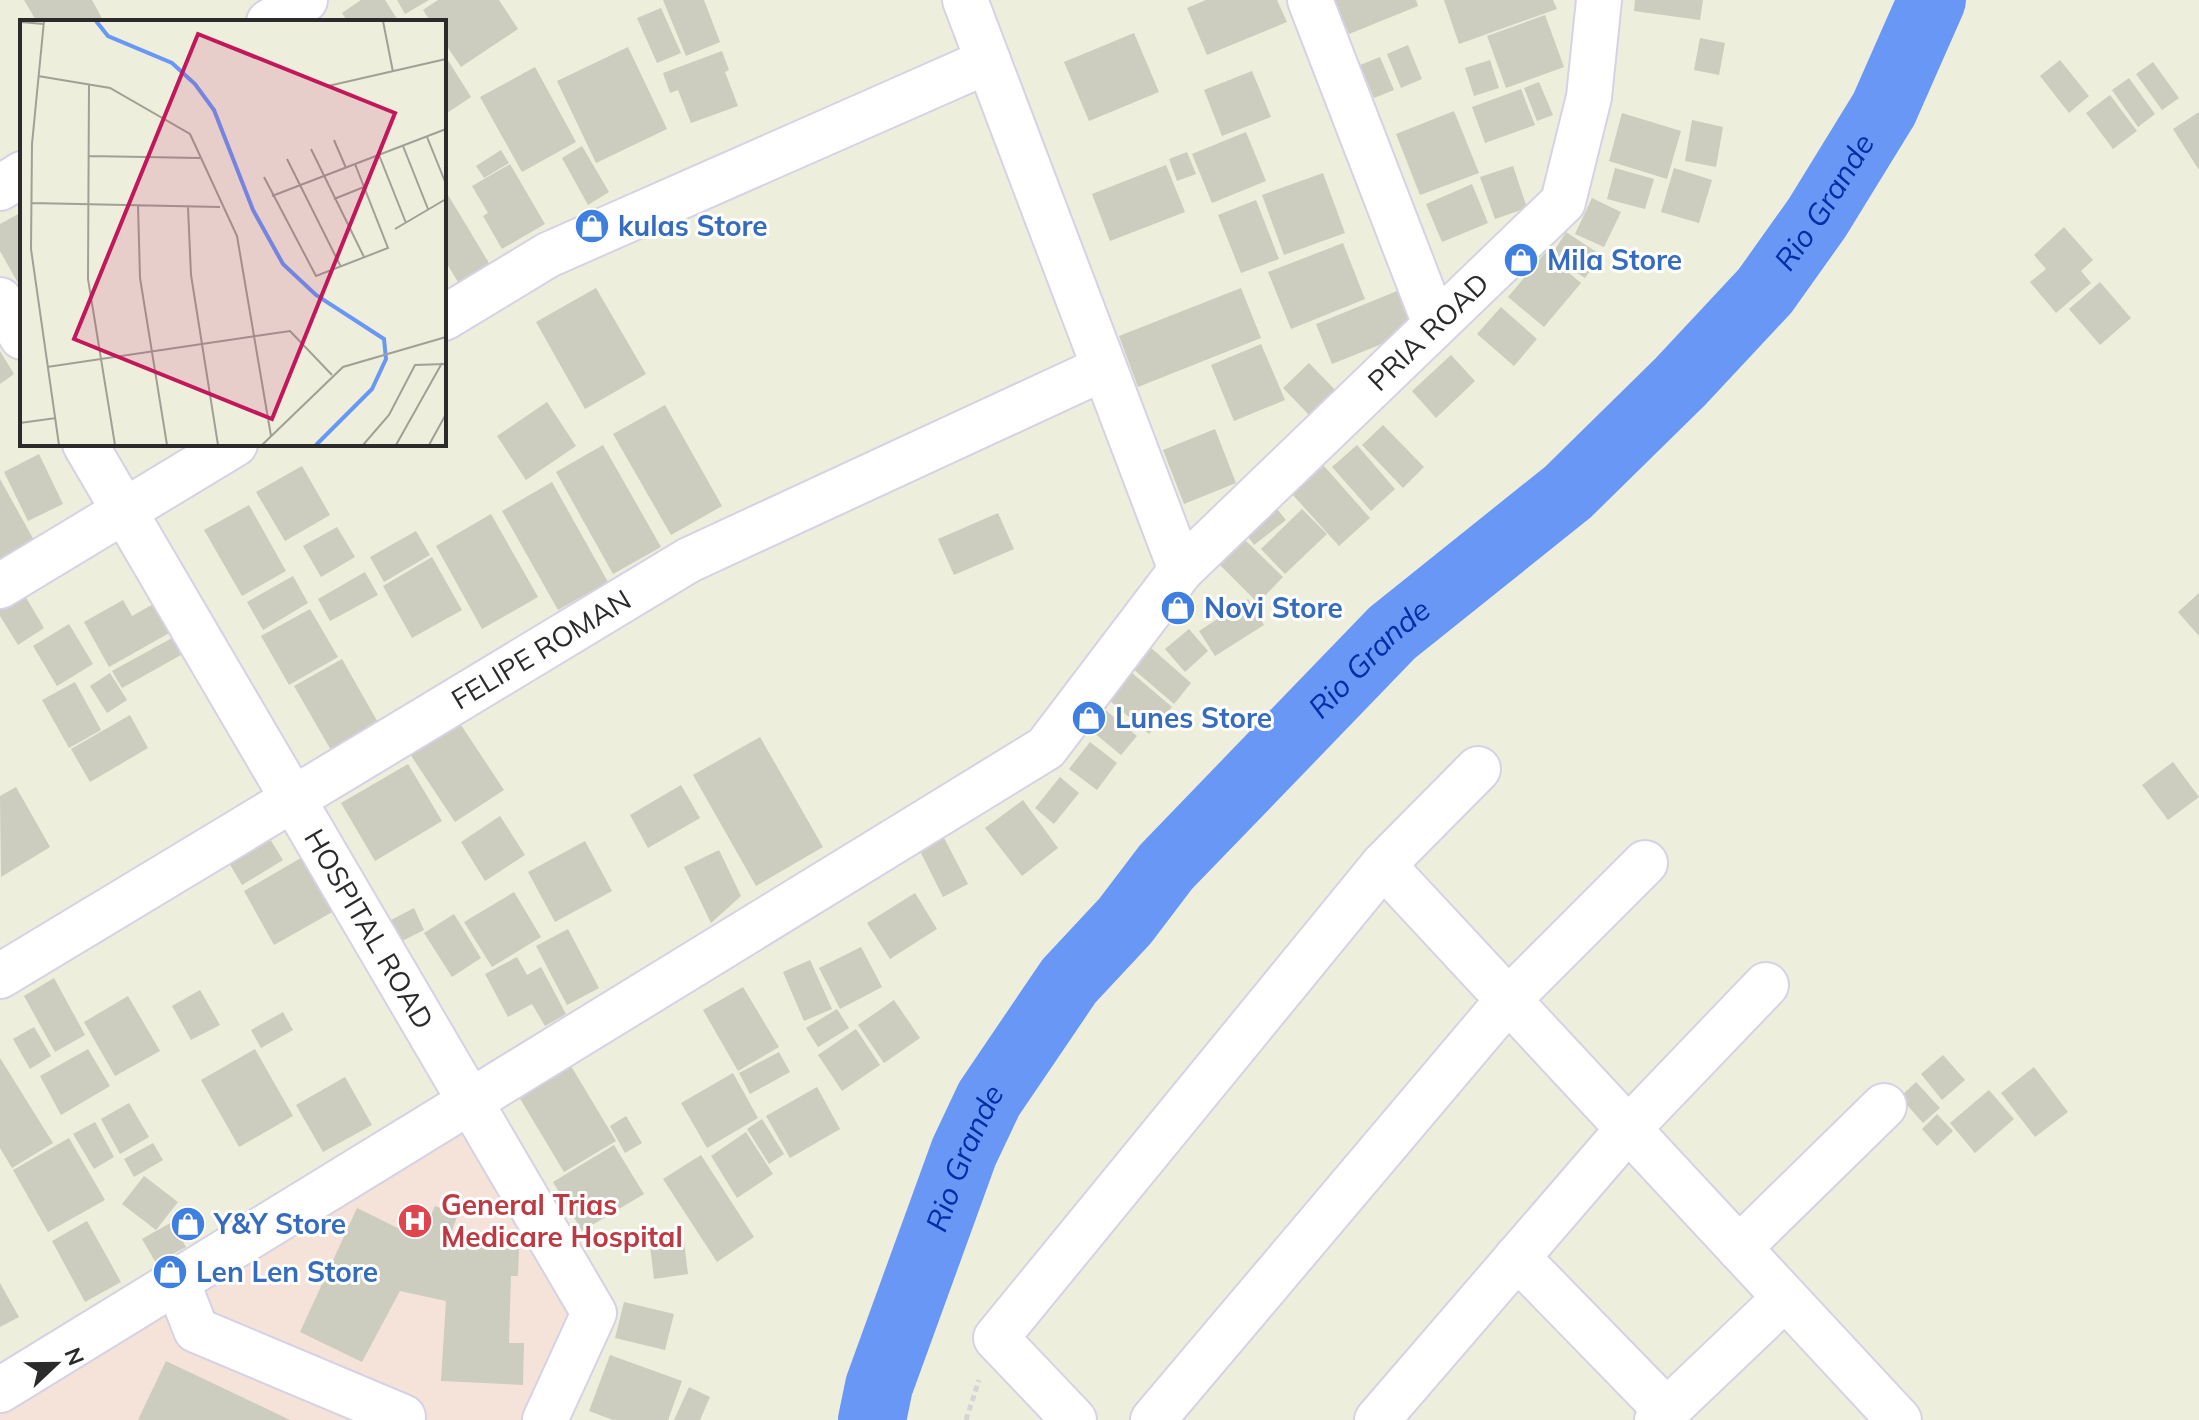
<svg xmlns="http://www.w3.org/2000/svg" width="2199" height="1420" viewBox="0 0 2199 1420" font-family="Mulish,sans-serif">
<rect width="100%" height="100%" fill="#eed"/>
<path fill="#f5e3d9" d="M464,1124L579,1317L529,1420H0V1412Z"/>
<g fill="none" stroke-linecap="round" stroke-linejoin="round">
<path stroke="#6997f6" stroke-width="68" id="s1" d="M872,1420L879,1386L964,1152L989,1099L1069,981L1125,921L1166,867L1392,633L1568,492L1680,382L1765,291L1817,218L1884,109L1932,0"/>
</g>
<g fill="#ccccbf">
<path d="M24,0H92L104,22H37Z"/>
<path d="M361,0H385L399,22H348L342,13Z"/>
<path d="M397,0H429L405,14Z"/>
<path d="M438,0H499L518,29L461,67L444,42V22H431L423,10Z"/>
<path d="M663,0H704L720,42L686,56Z"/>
<path d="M1206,0H1277L1287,22L1207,55L1187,8Z"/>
<path d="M1335,0H1416L1418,6L1349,34Z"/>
<path d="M1444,0H1553L1557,9L1459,44Z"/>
<path d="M1635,0H1703L1700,20L1634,11Z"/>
<path d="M661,8L681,53L657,63L637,18Z"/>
<path d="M1545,15L1564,67L1506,88L1487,36Z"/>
<path d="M1134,33L1159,92L1089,121L1064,62Z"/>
<path d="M1700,38L1725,43L1719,75L1694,70Z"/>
<path d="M1408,45L1422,79L1401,88L1387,54Z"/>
<path d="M628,47L667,129L596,163L557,81Z"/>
<path d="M722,51L729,70L725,72L738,106L691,123L678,90L670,93L663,73Z"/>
<path d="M444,54L471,97L444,115Z"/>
<path d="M1380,57L1394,90L1374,98L1360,65Z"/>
<path d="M1490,60L1499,88L1474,96L1465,68Z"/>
<path d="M2060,60L2089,96L2069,113L2040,76Z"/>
<path d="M2153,62L2179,98L2162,110L2136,74Z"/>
<path d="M535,67L576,142L522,172L480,97Z"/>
<path d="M1252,71L1271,117L1222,136L1204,90Z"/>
<path d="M2129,78L2155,114L2138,127L2112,90Z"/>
<path d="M1539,82L1553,115L1537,121L1524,88Z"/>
<path d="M1521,89L1535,125L1485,143L1472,107Z"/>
<path d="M2110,95L2137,131L2113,149L2086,113Z"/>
<path d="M1454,111L1479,173L1420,195L1396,134Z"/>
<path d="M2199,112V170L2173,129Z"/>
<path d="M1622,113L1681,131L1667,179L1609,161Z"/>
<path d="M1692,120L1723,127L1716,167L1685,161Z"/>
<path d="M1246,132L1266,181L1212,203L1192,154Z"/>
<path d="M582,146L609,192L588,205L562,158Z"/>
<path d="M501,150L509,163L484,178L476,166Z"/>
<path d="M1187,152L1196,174L1177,181L1169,159Z"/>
<path d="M510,164L545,224L502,249L483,216L488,213L472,186Z"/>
<path d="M1166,165L1185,212L1110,241L1092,194Z"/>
<path d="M1513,166L1527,208L1495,219L1480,177Z"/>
<path d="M1615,168L1654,179L1645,209L1607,199Z"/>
<path d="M1674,168L1712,180L1699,223L1661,212Z"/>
<path d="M1323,173L1345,233L1284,255L1262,195Z"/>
<path d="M1472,184L1488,223L1442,242L1426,204Z"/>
<path d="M448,195L489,263L458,282L444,259V197Z"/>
<path d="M1592,198L1621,212L1604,247L1575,234Z"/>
<path d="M1256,200L1279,259L1241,273L1218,215Z"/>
<path d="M22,212V290L0,251V224Z"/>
<path d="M2064,227L2093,260L2081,271L2091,283L2056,313L2030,282L2046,269L2034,255Z"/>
<path d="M1566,232L1601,255L1585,278L1551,256Z"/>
<path d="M1343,243L1365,299L1291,329L1268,272Z"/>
<path d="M1545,253L1581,283L1544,327L1508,297Z"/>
<path d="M2100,282L2131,318L2100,345L2069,309Z"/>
<path d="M596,288L646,374L585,409L536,322Z"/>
<path d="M1241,288L1261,338L1138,387L1119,336Z"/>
<path d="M1397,291L1414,331L1332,364L1316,324Z"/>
<path d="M1501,307L1537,339L1514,366L1477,334Z"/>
<path d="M1261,344L1285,400L1234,421L1211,365Z"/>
<path d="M0,351L14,374L0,384Z"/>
<path d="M1451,355L1475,381L1436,418L1412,391Z"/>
<path d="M1309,363L1341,396L1315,421L1283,388Z"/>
<path d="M547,402L576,446L526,480L497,436Z"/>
<path d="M665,405L722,506L671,535L613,434Z"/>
<path d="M1383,425L1424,467L1403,488L1362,445Z"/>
<path d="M1215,429L1236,483L1184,504L1163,450Z"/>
<path d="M603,445L661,547L613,574L556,472Z"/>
<path d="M1357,445L1395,489L1371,511L1332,467Z"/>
<path d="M39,454L63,504L28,521L4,472Z"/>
<path d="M302,466L330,515L285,541L256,492Z"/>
<path d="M1324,466L1370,518L1339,546L1292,494Z"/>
<path d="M0,479L35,542L0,561Z"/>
<path d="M552,482L608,582L558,610L502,511Z"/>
<path d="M249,505L286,571L242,596L204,530Z"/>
<path d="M1277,509L1286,520L1254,545L1246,534Z"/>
<path d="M1302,509L1327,534L1285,574L1261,549Z"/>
<path d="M998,513L1014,549L954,575L938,539Z"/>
<path d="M491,514L538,597L482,629L436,546Z"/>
<path d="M337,527L355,557L321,577L303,546Z"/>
<path d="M416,531L430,555L384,582L370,557Z"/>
<path d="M1243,538L1283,577L1258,603L1218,563Z"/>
<path d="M432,557L462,610L412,638L383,586Z"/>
<path d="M365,572L378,595L330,621L318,599Z"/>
<path d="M293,576L308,603L263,630L247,602Z"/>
<path d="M2199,593V636L2178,612Z"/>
<path d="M24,594L44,628L18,645L0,616V609Z"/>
<path d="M1248,599L1264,625L1215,656L1199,631Z"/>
<path d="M123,600L132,616L155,603L171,632L109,667L84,622Z"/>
<path d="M310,609L338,657L289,685L261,636Z"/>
<path d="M69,624L93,664L57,686L33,646Z"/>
<path d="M1189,629L1208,651L1185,672L1165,649Z"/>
<path d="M172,638L181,655L122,688L112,671Z"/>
<path d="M1150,647L1191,683L1174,704L1132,668Z"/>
<path d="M342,659L380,726L332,752L294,686Z"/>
<path d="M110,673L127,700L107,713L90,686Z"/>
<path d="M1132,673L1172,707L1149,734L1109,700Z"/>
<path d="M75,682L101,730L69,748L42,700Z"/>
<path d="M1103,708L1137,736L1121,755L1087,727Z"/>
<path d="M130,715L148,748L90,782L71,749Z"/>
<path d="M459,722L504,790L455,822L410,754Z"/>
<path d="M760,737L823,847L756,886L693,775Z"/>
<path d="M1090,742L1117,763L1097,790L1069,769Z"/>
<path d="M2173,762L2199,797L2168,820L2142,785Z"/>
<path d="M408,764L442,821L375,861L341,803Z"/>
<path d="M1060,777L1079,793L1054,824L1035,808Z"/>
<path d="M681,785L700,818L648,848L630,815Z"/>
<path d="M16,787L50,847L1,877L0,796Z"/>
<path d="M1023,800L1058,848L1022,876L985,828Z"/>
<path d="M500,816L525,855L485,881L461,842Z"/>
<path d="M943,836L968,884L943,897L919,849Z"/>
<path d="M270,839L283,860L242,885L229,863Z"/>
<path d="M585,841L612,891L555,922L528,872Z"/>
<path d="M719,850L741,896L711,923L684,867Z"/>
<path d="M306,855L336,910L274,945L244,891Z"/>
<path d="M514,892L541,937L492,967L464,922Z"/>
<path d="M915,893L937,929L890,959L867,923Z"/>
<path d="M414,908L424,930L402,941L391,920Z"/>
<path d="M454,914L481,958L452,977L424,933Z"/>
<path d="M568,929L599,988L567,1005L536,946Z"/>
<path d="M861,947L882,987L840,1009L819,968Z"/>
<path d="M517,957L527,975L541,967L566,1014L545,1026L532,1004L508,1017L485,974Z"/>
<path d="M810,960L832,1009L804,1021L783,972Z"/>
<path d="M54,978L85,1035L55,1052L24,996Z"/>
<path d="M743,987L779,1047L738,1071L703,1010Z"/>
<path d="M200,990L220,1025L191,1040L172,1006Z"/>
<path d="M128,996L160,1051L115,1076L84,1022Z"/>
<path d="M894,1000L920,1038L884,1063L858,1025Z"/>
<path d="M837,1009L849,1028L818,1047L806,1028Z"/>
<path d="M283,1012L293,1030L261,1048L251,1030Z"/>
<path d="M34,1027L51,1056L30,1069L13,1039Z"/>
<path d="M856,1029L880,1065L842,1091L818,1055Z"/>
<path d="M88,1049L110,1086L61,1115L40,1076Z"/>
<path d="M255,1049L293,1116L239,1147L201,1080Z"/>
<path d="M779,1052L790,1072L750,1094L739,1073Z"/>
<path d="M1943,1055L1965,1080L1942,1100L1921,1074Z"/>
<path d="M0,1058L53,1143L12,1168L0,1148Z"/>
<path d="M571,1066L616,1141L564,1172L519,1097Z"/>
<path d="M2034,1067L2068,1112L2035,1137L2001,1093Z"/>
<path d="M733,1073L758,1118L707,1148L681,1103Z"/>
<path d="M345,1077L372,1125L323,1152L296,1105Z"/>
<path d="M1916,1082L1940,1108L1923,1123L1900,1097Z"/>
<path d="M817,1087L840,1129L790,1158L766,1116Z"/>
<path d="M1989,1090L2014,1119L1975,1153L1950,1123Z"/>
<path d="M129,1103L149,1137L120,1154L101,1119Z"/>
<path d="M1937,1114L1953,1131L1937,1146L1922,1129Z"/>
<path d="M626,1116L642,1143L625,1153L610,1126Z"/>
<path d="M762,1119L784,1154L769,1164L747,1129Z"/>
<path d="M95,1122L114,1157L94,1169L73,1134Z"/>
<path d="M746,1132L773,1174L737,1198L711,1156Z"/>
<path d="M69,1138L105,1200L48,1232L13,1170Z"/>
<path d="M153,1143L163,1160L134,1177L124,1159Z"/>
<path d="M614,1145L644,1194L582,1231L553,1182Z"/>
<path d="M701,1155L754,1237L717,1262L663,1179Z"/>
<path d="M144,1176L178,1202L156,1230L122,1204Z"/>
<path d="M435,1206L458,1214L447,1245L519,1249L518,1276H511L509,1343H524L523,1385L441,1381L446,1301L400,1291L362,1362L300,1332L357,1208L420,1239Z"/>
<path d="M87,1221L121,1282L85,1302L52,1241Z"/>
<path d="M172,1222L186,1247L156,1263L142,1239Z"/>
<path d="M683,1233L688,1274L654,1279L649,1237Z"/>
<path d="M0,1283L19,1317L0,1327Z"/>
<path d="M624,1302L674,1314L665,1350L615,1338Z"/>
<path d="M610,1355L682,1381L668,1420H613L589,1411Z"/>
<path d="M166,1361L290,1420H138Z"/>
<path d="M689,1387L710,1397L700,1420H674Z"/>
</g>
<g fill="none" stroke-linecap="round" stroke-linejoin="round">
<g stroke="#d6d2e5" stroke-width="48">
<g id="minor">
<path d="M965,0L1181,570"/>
<path d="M1310,0L1435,324"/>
<path d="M269,22L305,0"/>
<path d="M0,188L22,174"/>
<path d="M0,300L22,337"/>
<path d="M444,318L548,255L988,61"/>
<path id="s2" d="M85,444L594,1313L545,1420"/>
<path d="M0,586L235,444"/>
<path d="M1383,865L1899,1420"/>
<path id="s3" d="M0,976L689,560L1104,368"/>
<path d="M1739,1248L1884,1106"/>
<path d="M1517,1257L1667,1411"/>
<path d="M177,1281L196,1330L403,1417"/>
<path id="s4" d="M0,1390L1046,748L1181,570L1563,202L1589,97L1599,0"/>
<path d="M1074,1420L996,1338L1383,865L1478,769"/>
<path d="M1153,1420L1508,1000L1645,863"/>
<path d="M1377,1420L1628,1129L1766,985"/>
<path d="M1657,1420L1785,1298"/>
</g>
</g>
<path stroke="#d5d5d5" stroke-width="5" stroke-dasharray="6 4" stroke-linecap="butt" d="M966,1420L979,1380"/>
<use href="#minor" stroke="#fff" stroke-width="44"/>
</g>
<defs>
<g id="shop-disc" transform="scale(1.8)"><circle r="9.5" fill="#3f7fe0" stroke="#fff"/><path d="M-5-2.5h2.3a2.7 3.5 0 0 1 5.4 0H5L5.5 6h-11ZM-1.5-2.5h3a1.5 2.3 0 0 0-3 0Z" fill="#fff"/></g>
<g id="hospital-disc" transform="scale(1.8)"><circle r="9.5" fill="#e0444e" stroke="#fff"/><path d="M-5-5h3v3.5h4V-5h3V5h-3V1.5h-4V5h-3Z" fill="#fff"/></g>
</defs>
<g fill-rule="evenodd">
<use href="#shop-disc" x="592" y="226"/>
<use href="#shop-disc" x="1521" y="260"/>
<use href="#shop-disc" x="1178" y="608"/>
<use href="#shop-disc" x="1089" y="718"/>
<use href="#hospital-disc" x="415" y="1221"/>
<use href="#shop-disc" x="188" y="1224"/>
<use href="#shop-disc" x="170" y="1272"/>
</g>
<g text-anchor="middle" stroke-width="6" stroke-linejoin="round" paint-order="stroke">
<g font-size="28" font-weight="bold" fill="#366cbe" stroke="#fff" text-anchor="start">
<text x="618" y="236">kulas Store</text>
<text x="1547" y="270">Mila Store</text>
<text x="1204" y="618">Novi Store</text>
<text x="1115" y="728">Lunes Store</text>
<text x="214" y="1234">Y&amp;Y Store</text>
<text x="196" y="1282">Len Len Store</text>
</g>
<g font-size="28" fill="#2b2b2b" stroke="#fff">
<text dy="10" stroke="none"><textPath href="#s4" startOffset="1794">PRIA ROAD</textPath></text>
<text dy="10" stroke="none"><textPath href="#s3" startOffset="632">FELIPE ROMAN</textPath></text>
<text dy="10" stroke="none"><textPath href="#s2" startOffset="562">HOSPITAL ROAD</textPath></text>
</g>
<g font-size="28" font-weight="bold" fill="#be3a42" stroke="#fff" text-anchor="start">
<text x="441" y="1215">General Trias<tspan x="441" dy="32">Medicare Hospital</tspan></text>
</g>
<g font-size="30" font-style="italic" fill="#052da6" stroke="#fff">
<text dy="10" stroke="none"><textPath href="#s1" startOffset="1574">Rio Grande</textPath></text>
<text dy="10" stroke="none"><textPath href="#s1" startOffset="926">Rio Grande</textPath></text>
<text dy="10" stroke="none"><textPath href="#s1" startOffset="278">Rio Grande</textPath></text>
</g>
</g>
<g transform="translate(20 20)">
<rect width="426" height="426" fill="#eed"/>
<path fill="none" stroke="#6997f6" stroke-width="4" d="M76,1L88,16L152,43L175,64L194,90L233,190L263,244L296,275L364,319L366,339L352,369L296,425"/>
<path fill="none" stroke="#a0a096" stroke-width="2" d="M24,1L12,124L11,229L39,425M363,1L373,52M0,2L24,4M18,56L90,68L170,114L217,216L251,416M69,64L68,259L95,425M308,66L426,39M407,117L426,164M314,120L326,148M383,126L408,189M291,129L344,237M359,135L386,203M68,136L180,138M267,139L321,247M244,157L296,256L368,228L335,144M252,176L426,109M314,179L344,167M11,183L200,187M118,185L120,258L147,425M168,187L171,255L198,425M375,209L426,179M27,347L270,311L312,355M0,403L36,398M242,425L323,347L426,317M343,425L369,395L395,345L426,344M376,425L422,343M409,425L426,394"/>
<path fill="#c2185b" fill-opacity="0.15" stroke="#c2185b" stroke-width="4" d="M178,14L375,93L252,399L54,319Z"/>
<rect width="426" height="426" fill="none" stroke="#2b2b2b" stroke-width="4"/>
</g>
<g transform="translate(56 1364) rotate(68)" stroke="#ffffff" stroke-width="6" paint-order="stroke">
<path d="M0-6L14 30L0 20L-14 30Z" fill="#2b2b2b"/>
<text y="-12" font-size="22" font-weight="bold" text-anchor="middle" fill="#2b2b2b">N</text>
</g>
</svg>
